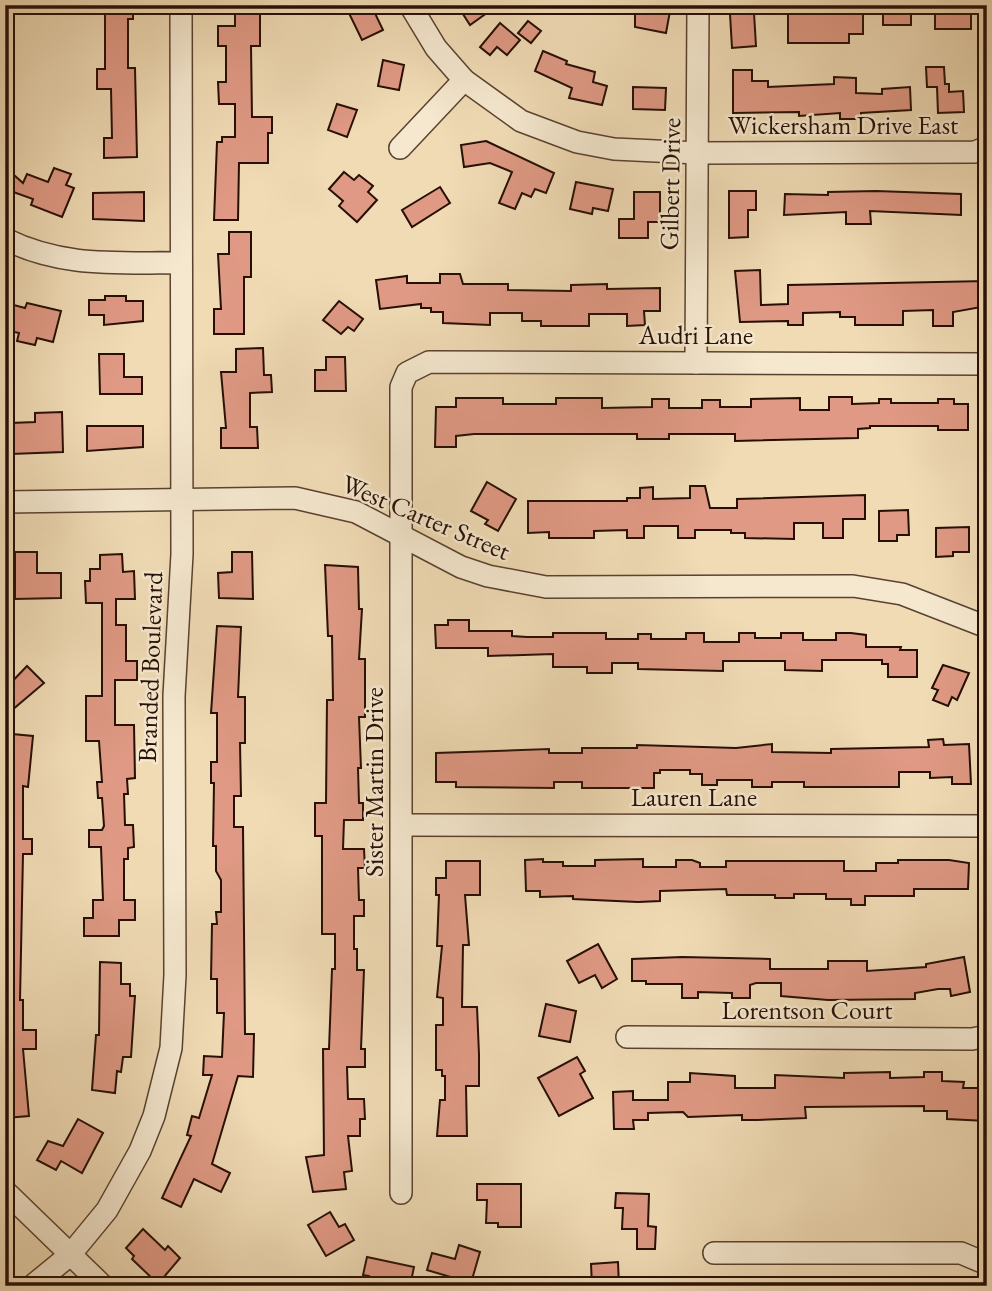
<svg xmlns="http://www.w3.org/2000/svg" width="992" height="1291" viewBox="0 0 992 1291" font-family="'EB Garamond',serif">
<rect width="100%" height="100%" fill="#f0dbb5"/>
<filter id="stains"><feTurbulence type="fractalNoise" baseFrequency=".00286" numOctaves="4"/><feColorMatrix values="0 0 0 0 .2 0 0 0 0 .09 0 0 0 0 .02 0 0 0 .5 -.17"/></filter>
<radialGradient id="worn" r=".72"><stop offset=".6" stop-color="#630" stop-opacity="0"/><stop offset="1" stop-color="#630" stop-opacity=".3"/></radialGradient>
<g fill="#df9984" stroke="#270f04" stroke-width="2">
<path d="M105,5H133V19H128V68H135L137,157L104,158V138H112L111,89H97V69H105Z"/>
<path d="M235,5H260V46H251L252,117H272V133H268V163H239L238,220H214L217,142H222V137H235V104H219L218,82H226V46H218V26H235Z"/>
<path d="M345,5H371L383,30L362,40Z"/>
<path d="M469,5H498L470,25L461,11Z"/>
<path d="M635,5L670,11L666,33L635,27Z"/>
<path d="M824,5H852V13H863V34H849V43H788V10L824,9Z"/>
<rect x="883" y="7" width="28" height="18"/>
<rect x="935" y="7" width="36" height="22"/>
<path d="M754,13L756,46L732,48L730,14Z"/>
<path d="M528,21L541,31L531,43L518,33Z"/>
<path d="M500,23L520,40L507,55L497,47L490,55L480,47Z"/>
<path d="M543,51L567,61L566,64L595,72L593,82L607,86L602,105L569,98L572,88L535,71Z"/>
<path d="M383,60L404,65L399,90L378,86Z"/>
<path d="M926,67H944L945,84H949V92L963,91L964,112L938,113L937,87H927Z"/>
<path d="M733,70H752V81H768V87L834,84V77L856,78V93L882,94V89L910,87L911,110L861,113V119H840V113L799,116V112L733,113Z"/>
<path d="M633,87L666,88L665,110L633,109Z"/>
<path d="M337,104L357,110L347,137L328,130Z"/>
<path d="M486,141L554,173L546,193L535,189L531,197L522,193L515,209L499,203L512,172L490,163L464,167L461,145Z"/>
<path d="M5,167L23,183L27,174L48,182L54,168L71,174L66,185L74,188L62,217L31,205L33,199L5,189Z"/>
<path d="M344,172L354,180L359,175L373,186L368,192L377,200L357,222L339,206L343,201L329,189Z"/>
<path d="M576,182L613,189L608,211L593,208L592,214L570,209Z"/>
<path d="M440,187L450,203L412,227L402,210Z"/>
<path d="M729,191H756V210H748V237L729,238Z"/>
<path d="M876,191L961,194V215L870,211L871,224H846V212L784,215L785,194L828,195V192Z"/>
<path d="M144,192V221L93,219V193Z"/>
<path d="M634,192H660V222H648V238H619V219H634Z"/>
<path d="M229,232H251V277H244V334H214V309H221L218,254H229Z"/>
<path d="M760,270L761,305L788,304V285L987,281V306L953,312V326H933V310L903,311V325H855V317H840V312L803,313V325H788V321L740,322L735,271Z"/>
<path d="M440,274H460L463,284H508V290L571,291V285L607,284V289L660,288V311H644L645,325L627,326V314H589V326H541V321H522V313H490V325L443,323V312H431V308H421V304L380,309L376,280L407,276V283H440Z"/>
<path d="M105,296H126V301H143V321L104,325V315H89V300H105Z"/>
<path d="M339,301L363,319L354,331L348,327L341,334L323,320Z"/>
<path d="M27,303L61,311L53,342L37,338L35,345L17,341L19,333L5,330L10,304L25,308Z"/>
<path d="M263,348L264,375H271L272,392L250,393V427H257L258,448H221V428H226L221,372H236V349Z"/>
<path d="M99,354H124V377H142V394H100Z"/>
<path d="M326,357H345L346,391H315V370H326Z"/>
<path d="M829,397H852V404L879,403V399H891V403H938V399H954V404H968V430H938V426H870V428L858,429V438L735,441V434H669V439H637V434H474L456,436V447H435L436,407H456V398H503V404H556V398H602V408L652,407V399H669V408H702V400H720V407H751V399L800,398V410H829Z"/>
<path d="M62,412L63,452L11,454V423L35,422V413Z"/>
<path d="M87,426H143V447L87,451Z"/>
<path d="M487,482L516,499L498,531L485,524L488,520L471,511Z"/>
<path d="M690,486H705L710,508H737V499L865,495V519H843V538H823V523H794V539L745,538V533H731V530H695V538H678V526H644V538H627V530L594,531V538H549V532L528,533V501H627V498H640V488L653,487V499L690,498Z"/>
<path d="M908,510L909,535H897V541H879V511Z"/>
<path d="M969,527V552H953V556L936,557V528Z"/>
<path d="M15,552H37V573H61V598L15,599Z"/>
<path d="M232,552H252L253,599L219,598L218,573L232,572Z"/>
<path d="M122,554L123,572L134,571L135,599H116V625H126V661H137V680H115V725H134L135,778L127,779L128,794H124L125,825H133L134,847L128,848V859H124V900H135V920H119V936H84V918H93V900H103L101,847H89V830H102L104,826L102,798H98L97,782H102L99,741H86V696H102V603H86L85,581H90V569H100V555Z"/>
<path d="M325,565L358,567L359,609H362L359,659H365V717H359L361,768H358L359,803H363V820H344L343,849H364L365,868H358L359,900H364V916H354V949H357V970H364L361,1049H365V1067H347L348,1099H364L365,1119H360V1136H348L352,1171L344,1172L346,1189L313,1192L306,1157L324,1155L323,1049H329L332,969H335V934H322V836H315V803H326L327,700H333L332,636H328Z"/>
<path d="M448,620H469V631H512V636L527,637H553V633H606V639H638V634H651V639H686V633H704V642H739V633H755V638H781V633H803V640H836V633H851L866,635V647H901L900,650H917V677H888V664H882V660H822V671L785,670V661H723V671L638,669V663H612V673H587V667H553V654L488,656V648H436L435,625H448Z"/>
<path d="M217,626L241,627L238,697H245V743H240L241,796H234V827H243L245,1034H254L253,1077L238,1076L212,1164L230,1173L221,1192L194,1179L181,1207L162,1198L191,1136L187,1135L192,1116L199,1118L212,1075H203L204,1056L222,1057L224,1013H217V979H211L212,924H217L216,912H221V880L216,871V846H213L214,783H211V762H217V713H211Z"/>
<path d="M943,665L969,673L957,700L952,697L948,706L933,700L938,690L932,688Z"/>
<path d="M27,666L44,683L5,716V689Z"/>
<path d="M12,734L33,736L28,787L23,786V839H32V854H23L20,1000H23V1030H36V1049H23L29,1116L6,1118L5,802L10,765L5,764V744H11Z"/>
<path d="M943,739L944,745L969,744L971,784H952V777L930,778V772H899V787H804V782H772V787H752V780H717V785H702V774H690V770H660V773H654V788H582V782H554V788L456,787V782H436V753L549,749V753H582V748H637V745L736,748L772,744V752L831,753V749L929,747L928,740Z"/>
<path d="M543,859V862H563V866H595V860L643,859V867H676V860H692L700,863V867H726V861H844V871H876V863H898V860H949L969,863L968,889H914V896H865V905H851V899H826V894H794V898H775V895H727L726,889L660,891V901L638,902L573,899V896L540,897V891H526L525,860Z"/>
<path d="M446,861H480V895H465L469,945H463L462,1007H477L479,1054V1086H466L467,1136H437L440,1100H445V1076H442V1070H436V1025H443V998L437,997L442,946H437L439,895H436V878H446Z"/>
<path d="M598,944L617,979L602,988L595,975L579,983L567,961Z"/>
<path d="M682,957L770,959V969H828V961H867V971L926,967V964L964,957L970,992L951,996L950,989H938L915,993V999L828,1000L781,996V983H756L750,985V998H732V993L698,992V998H682V984H646V981H632V959Z"/>
<path d="M100,962L121,963V984H130V996H135L131,1057H123L121,1072L117,1071L115,1093L92,1090L96,1035H99Z"/>
<path d="M546,1004L576,1011L570,1042L539,1036Z"/>
<path d="M577,1057L585,1071L580,1074L593,1098L559,1116L538,1078Z"/>
<path d="M890,1072V1078L924,1077V1072H942V1081L964,1082L963,1088H987V1121L947,1119V1111H924V1106L805,1107L806,1118L757,1120H742V1115L688,1117L683,1112L648,1113V1120H633L634,1129H614L613,1092L633,1091V1100H668V1082H690V1073L735,1076V1088H775V1075L844,1078V1073Z"/>
<path d="M78,1119L103,1133L82,1173L61,1161L56,1170L37,1160L48,1141L63,1146Z"/>
<path d="M477,1184H521V1227H498V1223H486L487,1200H477Z"/>
<path d="M616,1193L649,1194L648,1226L656,1227L655,1249H637V1229H622L623,1208H615Z"/>
<path d="M330,1212L339,1227L345,1224L354,1240L326,1256L308,1225Z"/>
<path d="M143,1229L165,1250L168,1246L180,1258L158,1284L132,1259L134,1256L126,1248Z"/>
<path d="M459,1245L480,1252L471,1283L427,1270L432,1253L455,1259Z"/>
<path d="M367,1257L414,1267L410,1286H367L369,1276L363,1275Z"/>
<path d="M618,1262L619,1286H592L591,1264Z"/>
</g>
<g fill="none" stroke-linecap="round" stroke-linejoin="round">
<g stroke="#594230" stroke-width="24">
<g id="minor">
<path d="M410,5L436,48L464,80L521,121L577,142L614,149L698,153L975,152L987,147"/>
<path d="M400,148L464,80"/>
<path d="M5,239C63,268 118,262 181,263"/>
<path d="M696,363L698,5"/>
<path d="M5,502L295,498L356,512L461,567L488,576L546,587L853,586L902,594L987,627"/>
<path d="M402,825L987,826"/>
<path d="M627,1037L972,1039L987,1036"/>
<path d="M5,1191L103,1286"/>
<path d="M401,1193V387L407,373L429,362L987,364"/>
<path d="M714,1253H961L987,1264"/>
<path d="M32,1286L70,1255L107,1210L140,1151L154,1116L171,1048L175,975L174,696L182,554L181,5"/>
</g>
</g>
<use href="#minor" stroke="#f5e8cf" stroke-width="21"/>
</g>
<g text-anchor="middle" stroke-width="5" stroke-linejoin="round" paint-order="stroke">
<g font-size="26" fill="#270f04" stroke="#f5e8cf">
<text x="843" y="134">Wickersham Drive East</text>
<text transform="translate(670 184) rotate(-89)" y="9">Gilbert Drive</text>
<text x="696" y="344">Audri Lane</text>
<text transform="translate(426 517) rotate(23)" y="9">West Carter Street</text>
<text transform="translate(150 667) rotate(-88)" y="9">Branded Boulevard</text>
<text transform="translate(374 782) rotate(-90)" y="9">Sister Martin Drive</text>
<text x="694" y="806">Lauren Lane</text>
<text x="807" y="1019">Lorentson Court</text>
</g>
</g>
<rect width="992" height="1291" fill="none" stroke="#f0dbb5" stroke-width="28"/>
<rect x="7" y="7" width="978" height="1277" fill="none" stroke="#270f04" stroke-width="3.5"/>
<rect x="14" y="14" width="964" height="1263" fill="none" stroke="#270f04" stroke-width="2"/>
<rect width="100%" height="100%" filter="url(#stains)"/>
<rect width="100%" height="100%" fill="url(#worn)"/>
</svg>
